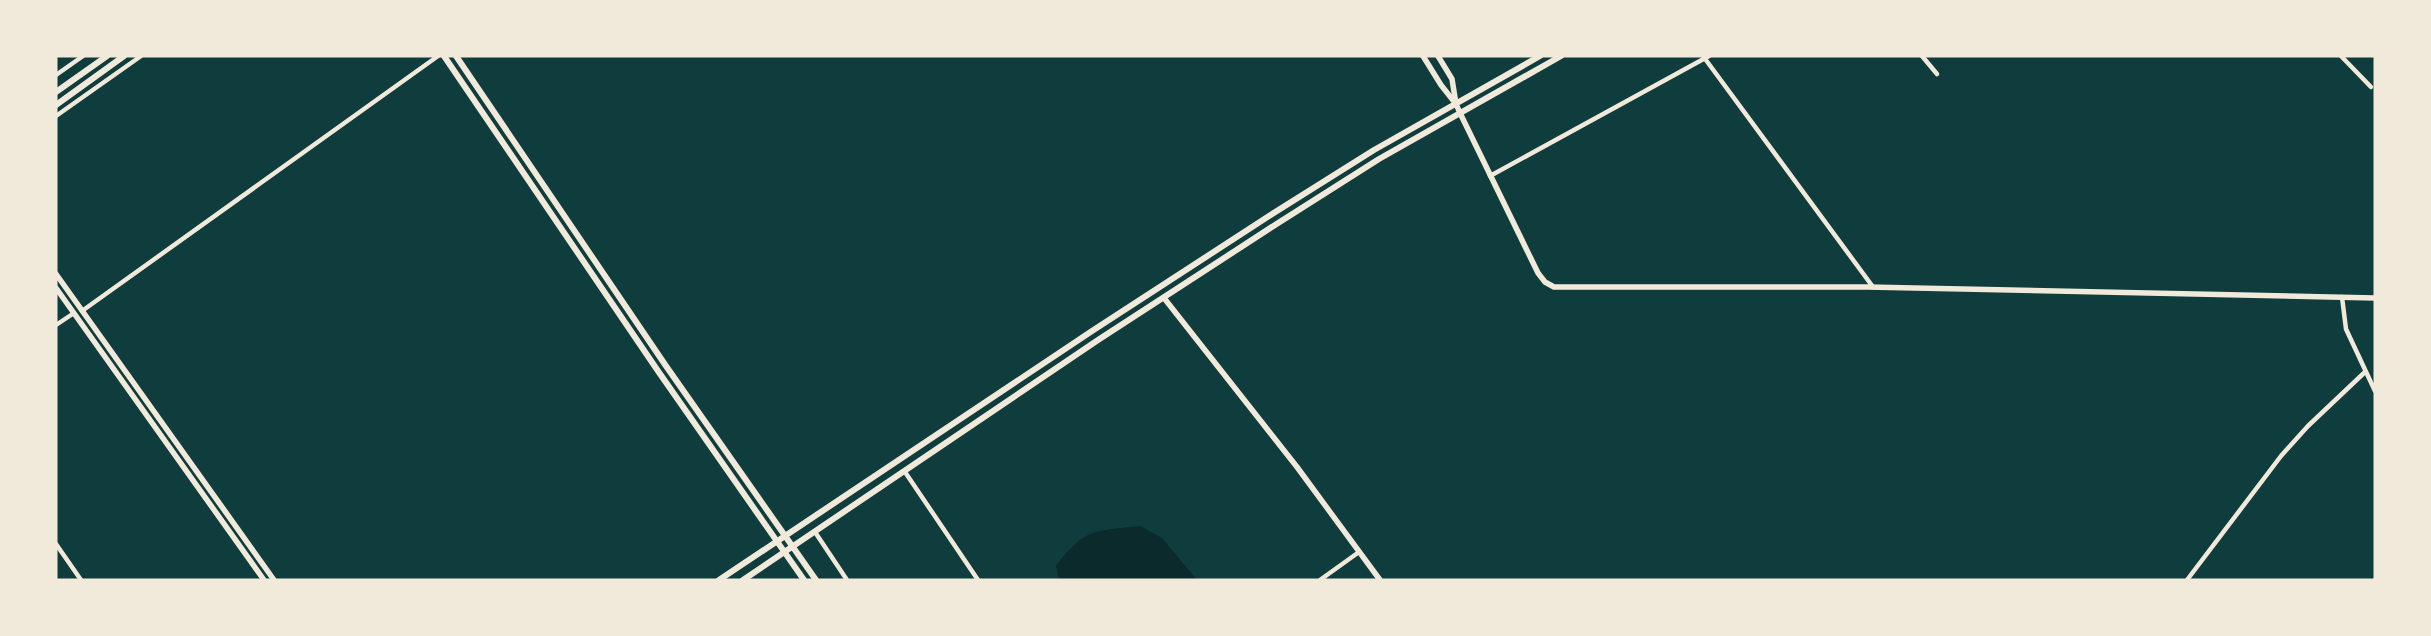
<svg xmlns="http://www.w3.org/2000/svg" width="2431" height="636" viewBox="0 0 2431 636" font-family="Inter,sans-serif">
<rect width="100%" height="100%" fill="#0f3d3e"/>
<path fill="#0a2a2b" d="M1140,526L1162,538L1197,580H1059L1056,566C1085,528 1094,531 1140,526Z"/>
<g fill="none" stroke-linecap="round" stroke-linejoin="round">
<g stroke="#f1e9da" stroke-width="4.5">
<path d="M1703,56L1873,287"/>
<path d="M1922,56L1937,74"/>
<path d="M2341,56L2371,87"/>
<path d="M56,75L83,56"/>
<path d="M56,116L141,56"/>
<path d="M1490,176L1709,56"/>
<path d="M2342,297L2346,329L2375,391"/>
<path d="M82,311L438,56"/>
<path d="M56,325L74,313"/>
<path d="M905,472L978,580"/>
<path d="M815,532L847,580"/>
<path d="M56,544L81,580"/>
<path d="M1320,580L1359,552"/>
<path d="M2187,580L2281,456L2308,426L2365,372"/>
</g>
<g stroke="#f1e9da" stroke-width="5.5">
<path d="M1423,56L1441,85L1456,104"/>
<path d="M1438,56L1452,79L1456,104L1460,113L1538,273L1545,282L1554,287H1867L2375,298"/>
<path d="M56,274L274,580"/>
<path d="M56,288L264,580"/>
<path d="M1164,298L1297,467L1380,580"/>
</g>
<g stroke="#f1e9da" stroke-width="6">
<path d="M444,56L658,371L804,580"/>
<path d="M456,56L666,366L816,580"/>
<path d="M56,92L107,56"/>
<path d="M56,105L124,56"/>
<path d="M719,580L1092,331L1269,216L1374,150L1540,56"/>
<path d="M743,580L1098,340L1275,225L1379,159L1561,56"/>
</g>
</g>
<rect width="2431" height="636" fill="none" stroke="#f1e9da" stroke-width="115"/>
</svg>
